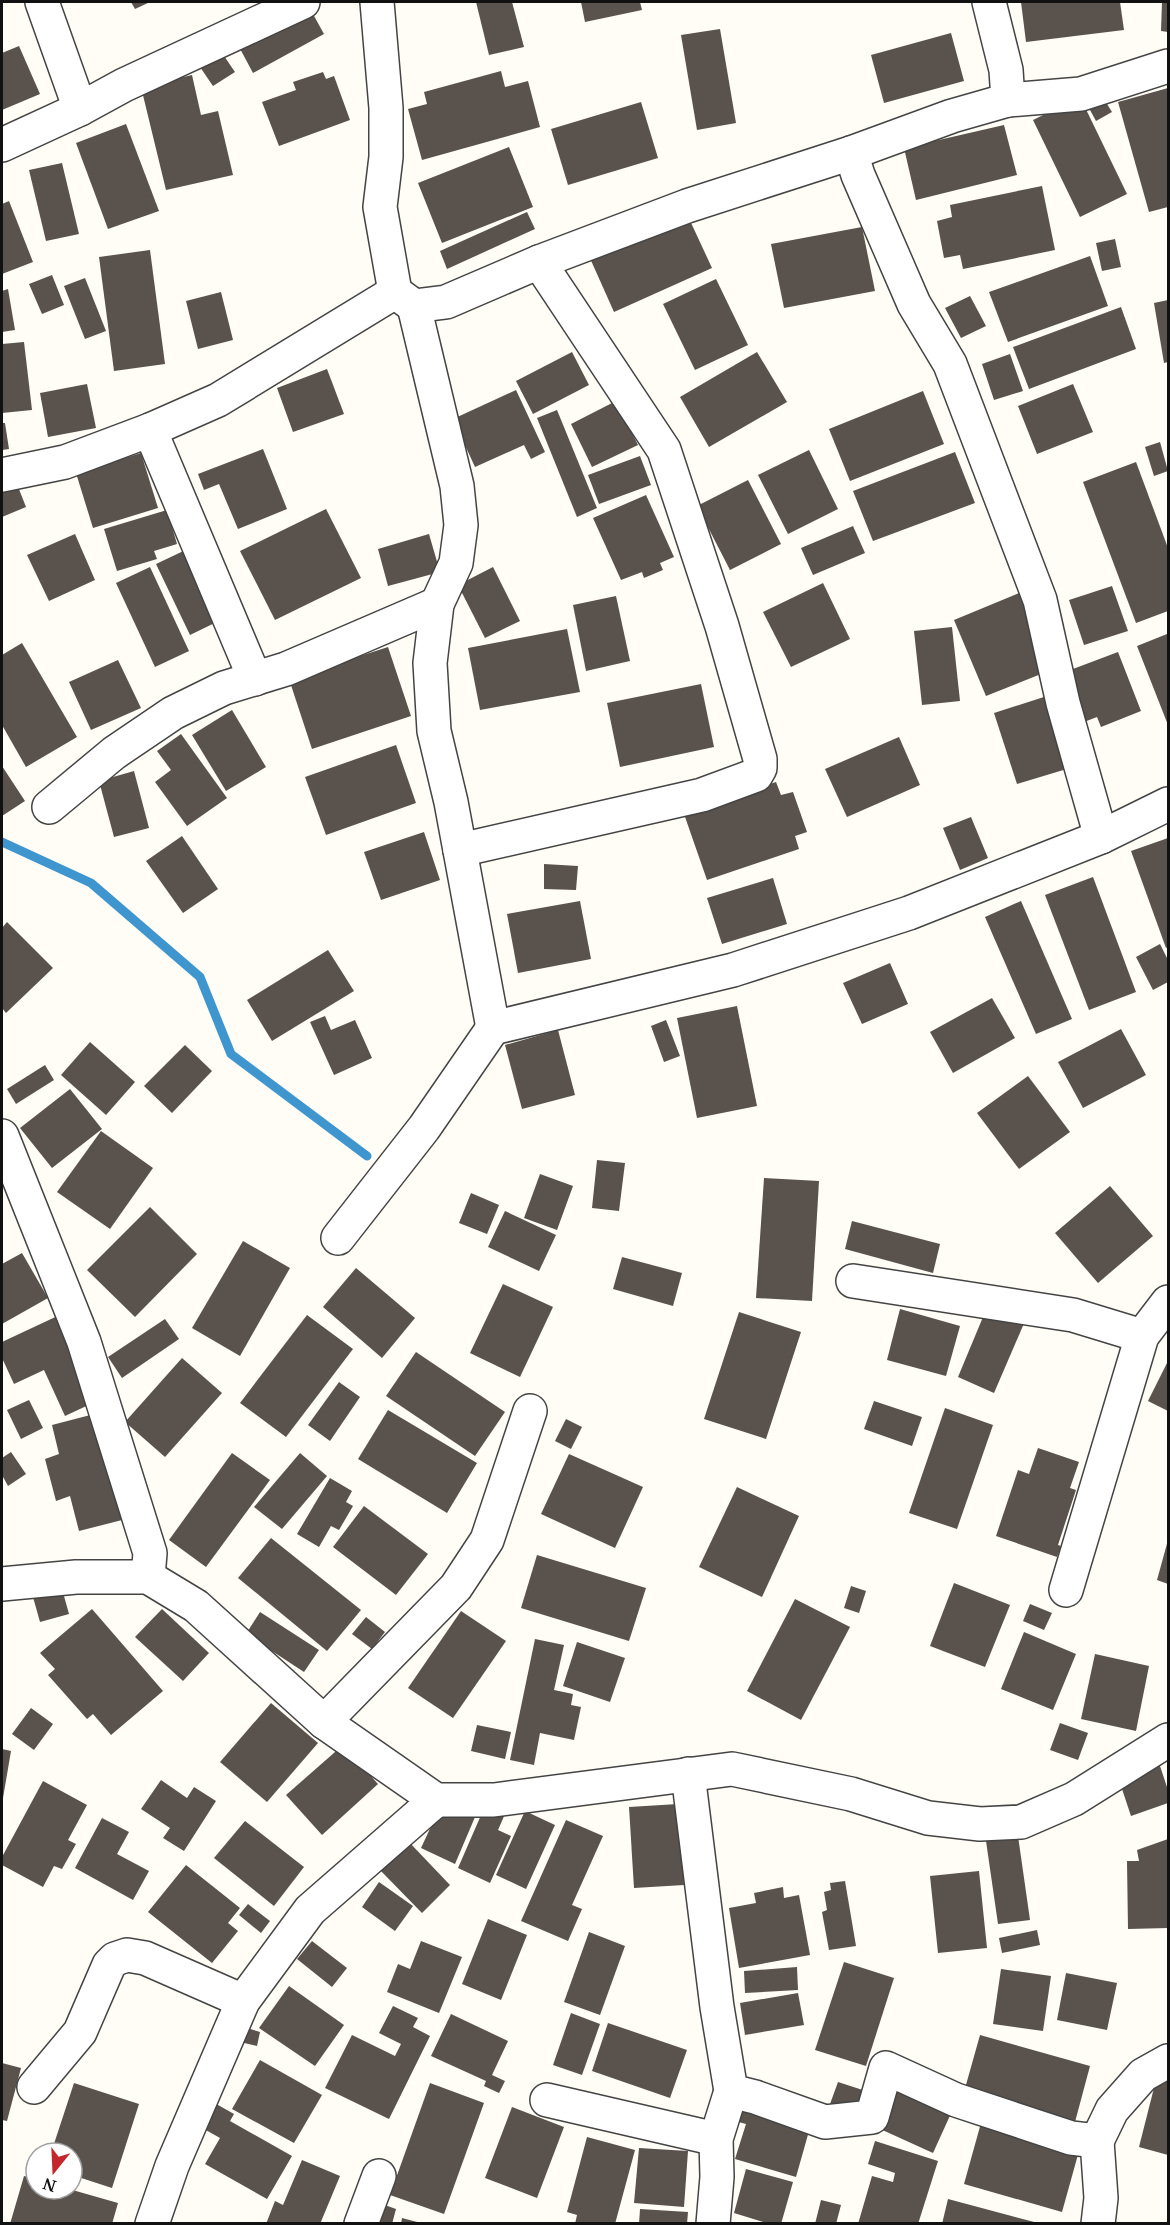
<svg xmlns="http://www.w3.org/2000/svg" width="1170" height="2225" viewBox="0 0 1170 2225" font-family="'Noto Serif',serif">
<rect width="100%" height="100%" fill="#fffdf5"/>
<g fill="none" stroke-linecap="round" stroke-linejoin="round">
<path stroke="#3f96cf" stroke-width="9" d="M2,842L91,883L200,977L231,1054L367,1156"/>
</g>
<g fill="#5a524d">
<path d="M131,2H150L135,9Z"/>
<path d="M476,2H512L524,47L489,55Z"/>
<path d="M581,2H640L642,10L585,22Z"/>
<path d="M1021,2H1120L1124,30L1026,42Z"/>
<path d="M1162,2H1168V32L1161,31Z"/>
<path d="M308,5L324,34L253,73L237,43Z"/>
<path d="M720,29L736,123L697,130L681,35Z"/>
<path d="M951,33L964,81L884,103L871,55Z"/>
<path d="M19,46L40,94L2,110V53Z"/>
<path d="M222,53L235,72L213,86L200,67Z"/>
<path d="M501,71L505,87L528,81L540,127L422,160L408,109L427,104L424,92Z"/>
<path d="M323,72L326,79L334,76L350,120L279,146L262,102L296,90L293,82Z"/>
<path d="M192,75L201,115L218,111L233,175L166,190L141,87Z"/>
<path d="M1168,88V207L1149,212L1118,102Z"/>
<path d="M1099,91L1112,112L1096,121L1084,99Z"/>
<path d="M1080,97L1127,194L1080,217L1033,120Z"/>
<path d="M641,102L658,158L568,185L551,129Z"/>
<path d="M126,124L159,211L108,229L76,143Z"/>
<path d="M1004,125L1017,175L916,200L904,148Z"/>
<path d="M509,147L533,207L442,243L418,183Z"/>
<path d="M62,163L79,234L46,241L29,170Z"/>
<path d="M1042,186L1055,250L963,269L960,255L944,258L937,221L952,217L950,205Z"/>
<path d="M9,201L33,262L2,274V204Z"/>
<path d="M527,212L535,229L447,269L440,251Z"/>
<path d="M686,212L712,268L614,312L589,256Z"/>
<path d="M862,227L875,291L784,308L771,244Z"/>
<path d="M1115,239L1121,267L1102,271L1096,243Z"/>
<path d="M150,250L165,364L114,371L99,257Z"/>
<path d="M1090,256L1108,306L1008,342L989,292Z"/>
<path d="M52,275L64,305L42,314L29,284Z"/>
<path d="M85,278L106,331L85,339L64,286Z"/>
<path d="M716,279L748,345L695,370L663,304Z"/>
<path d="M8,289L15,330L2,332V291Z"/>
<path d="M221,292L233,340L198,349L186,301Z"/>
<path d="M970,296L986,326L961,338L945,308Z"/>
<path d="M1168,300V362L1164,363L1154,303Z"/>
<path d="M1121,307L1136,349L1029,389L1013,347Z"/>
<path d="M24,342L32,410L2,413V344Z"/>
<path d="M572,352L589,385L533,414L516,381Z"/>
<path d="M757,352L787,402L709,447L680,397Z"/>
<path d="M1010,354L1023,391L994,400L982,364Z"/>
<path d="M327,369L344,414L293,432L277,388Z"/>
<path d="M87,384L96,428L48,437L40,393Z"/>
<path d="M1073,384L1093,432L1037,454L1018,406Z"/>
<path d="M516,390L545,452L531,459L524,445L475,467L453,419Z"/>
<path d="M923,391L944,444L850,481L829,429Z"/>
<path d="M616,401L638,445L592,467L571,424Z"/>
<path d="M557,410L597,508L577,517L537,418Z"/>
<path d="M2,423H5L9,449L2,450Z"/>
<path d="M1160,442L1168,471L1154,476L1145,447Z"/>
<path d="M263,449L287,509L238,529L219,484L204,490L198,474Z"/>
<path d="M809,450L838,509L788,534L758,475Z"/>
<path d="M955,452L975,503L873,541L853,491Z"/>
<path d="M141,453L158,508L93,528L76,473Z"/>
<path d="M640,456L651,485L599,504L588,475Z"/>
<path d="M1136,462L1168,548V611L1136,623L1083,482Z"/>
<path d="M13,474L26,507L2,517V479Z"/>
<path d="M748,480L781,544L730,570L697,506Z"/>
<path d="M646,495L674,557L660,563L663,570L644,578L642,572L621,580L593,518Z"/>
<path d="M326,509L361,578L275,620L240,551Z"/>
<path d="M167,510L177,544L154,551L157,559L117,571L104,529Z"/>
<path d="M853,526L865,553L813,575L801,548Z"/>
<path d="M75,534L95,580L49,601L27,555Z"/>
<path d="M429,534L440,572L388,586L378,549Z"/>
<path d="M194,546L227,617L190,635L156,564Z"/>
<path d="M150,567L189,651L155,667L116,583Z"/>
<path d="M493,567L520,621L485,638L458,585Z"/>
<path d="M823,583L850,639L791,667L763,612Z"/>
<path d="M1112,586L1128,631L1084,645L1069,600Z"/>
<path d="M1019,593L1051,670L986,696L954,620Z"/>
<path d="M616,596L630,661L586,671L573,605Z"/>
<path d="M952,627L960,701L922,705L914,631Z"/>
<path d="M567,629L580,692L480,710L468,648Z"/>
<path d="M1167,634L1168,638V725L1137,646Z"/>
<path d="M22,643L77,737L26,767L2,725V655Z"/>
<path d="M388,647L411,716L312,749L289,679Z"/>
<path d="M1118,652L1141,711L1101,727L1097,717L1084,722L1065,672Z"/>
<path d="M118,660L141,708L91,730L69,682Z"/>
<path d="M701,684L714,747L620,767L607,703Z"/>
<path d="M1047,696L1070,768L1017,784L994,713Z"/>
<path d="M232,710L266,767L226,791L192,735Z"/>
<path d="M181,734L227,798L187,826L155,782L171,770L157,751Z"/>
<path d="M899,737L920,785L847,817L825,769Z"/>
<path d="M396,745L416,803L326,835L305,777Z"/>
<path d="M2,766L25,801L2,816Z"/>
<path d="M134,771L149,828L114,837L99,781Z"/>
<path d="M776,782L781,795L793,792L807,832L795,836L799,849L707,880L684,814Z"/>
<path d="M971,817L988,858L960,870L943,828Z"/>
<path d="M424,832L440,880L381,900L364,852Z"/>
<path d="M182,836L218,889L183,913L146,861Z"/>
<path d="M1168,838V947L1166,948L1131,851Z"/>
<path d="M544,864L578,866L576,890L544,889Z"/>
<path d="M1093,877L1136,992L1089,1010L1045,895Z"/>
<path d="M773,878L787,924L722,944L707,898Z"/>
<path d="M580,901L591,959L518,973L507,914Z"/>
<path d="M1021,901L1072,1019L1036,1034L985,917Z"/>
<path d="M7,922L53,968L6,1013L2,1008V928Z"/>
<path d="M1160,944L1168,960V982L1153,990L1136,957Z"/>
<path d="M328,950L354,991L272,1041L247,1000Z"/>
<path d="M890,963L908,1004L862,1024L843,983Z"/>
<path d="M992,998L1015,1038L953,1073L930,1032Z"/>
<path d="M737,1006L757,1106L697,1118L677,1018Z"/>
<path d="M325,1016L331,1030L355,1020L372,1058L334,1075L310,1022Z"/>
<path d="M666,1020L680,1056L664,1062L651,1026Z"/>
<path d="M1121,1029L1146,1075L1083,1108L1058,1062Z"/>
<path d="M558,1030L575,1095L522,1109L505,1045Z"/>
<path d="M90,1042L135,1082L106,1115L61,1075Z"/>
<path d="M185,1045L212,1071L172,1113L144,1086Z"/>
<path d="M45,1065L54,1080L16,1104L7,1089Z"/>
<path d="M1028,1076L1070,1132L1019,1169L977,1113Z"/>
<path d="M70,1089L102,1129L52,1168L20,1128Z"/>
<path d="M101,1131L153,1168L110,1229L57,1192Z"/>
<path d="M597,1160L625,1163L619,1211L592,1208Z"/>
<path d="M540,1174L573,1186L557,1230L524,1218Z"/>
<path d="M764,1178L819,1181L812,1301L756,1298Z"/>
<path d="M1110,1186L1153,1236L1098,1283L1055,1233Z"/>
<path d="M471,1193L499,1205L487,1234L459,1223Z"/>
<path d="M150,1207L197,1254L135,1317L87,1270Z"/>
<path d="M505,1211L556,1235L539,1271L488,1247Z"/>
<path d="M852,1221L940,1244L933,1273L845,1249Z"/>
<path d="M243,1241L290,1268L240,1356L192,1328Z"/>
<path d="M22,1253L48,1298L2,1324V1264Z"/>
<path d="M622,1257L682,1273L673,1306L613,1289Z"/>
<path d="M356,1268L415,1318L382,1358L323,1307Z"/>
<path d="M503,1284L553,1307L520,1377L470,1353Z"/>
<path d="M988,1305L1025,1321L994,1393L958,1377Z"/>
<path d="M900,1309L960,1326L946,1376L887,1360Z"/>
<path d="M66,1312L97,1401L65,1416L44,1370L14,1384L2,1358V1342Z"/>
<path d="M739,1312L801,1332L766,1439L704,1419Z"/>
<path d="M307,1315L353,1349L286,1437L240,1403Z"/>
<path d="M165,1319L179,1339L122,1378L108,1357Z"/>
<path d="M416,1352L505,1412L475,1456L386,1396Z"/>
<path d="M182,1358L222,1393L165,1457L125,1422Z"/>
<path d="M1168,1361V1411L1148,1401Z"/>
<path d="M339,1382L360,1397L330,1441L308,1425Z"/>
<path d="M29,1400L43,1428L21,1439L7,1410Z"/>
<path d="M874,1401L922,1417L912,1446L864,1429Z"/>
<path d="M945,1408L993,1425L957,1529L909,1513Z"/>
<path d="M388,1410L477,1463L447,1513L358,1459Z"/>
<path d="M98,1413L126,1519L79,1531L70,1496L56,1501L45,1459L59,1454L52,1425Z"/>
<path d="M566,1419L582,1427L571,1449L555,1441Z"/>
<path d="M1038,1448L1079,1462L1070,1488L1076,1490L1058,1545L1061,1546L1057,1557L996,1536L1018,1470L1029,1474Z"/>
<path d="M11,1452L26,1474L8,1486L2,1475V1458Z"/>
<path d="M232,1453L270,1480L206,1567L169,1540Z"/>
<path d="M300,1453L327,1476L282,1529L254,1507Z"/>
<path d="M569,1454L643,1487L615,1548L541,1514Z"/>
<path d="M330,1478L352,1491L346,1502L353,1506L339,1530L331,1526L319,1547L297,1534Z"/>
<path d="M737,1487L799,1516L762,1597L699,1567Z"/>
<path d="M364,1506L428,1554L396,1595L333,1547Z"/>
<path d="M271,1538L361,1610L327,1651L238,1578Z"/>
<path d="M1168,1540V1584L1157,1580Z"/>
<path d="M537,1555L646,1588L629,1641L521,1608Z"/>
<path d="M954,1583L1010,1605L985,1667L930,1646Z"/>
<path d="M851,1586L866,1591L859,1613L844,1608Z"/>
<path d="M62,1589L69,1614L40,1622L33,1597Z"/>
<path d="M795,1599L850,1627L801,1720L747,1691Z"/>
<path d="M1030,1604L1052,1613L1044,1630L1023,1621Z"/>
<path d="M92,1609L163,1691L111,1735L93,1714L87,1719L48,1675L55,1669L40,1653Z"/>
<path d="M162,1609L209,1653L183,1681L135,1637Z"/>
<path d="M461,1611L506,1641L453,1718L408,1688Z"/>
<path d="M260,1612L319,1650L304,1672L246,1634Z"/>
<path d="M366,1617L385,1632L372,1649L352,1634Z"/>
<path d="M1024,1632L1076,1654L1053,1710L1001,1689Z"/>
<path d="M535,1639L564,1645L554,1690L573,1694L571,1705L581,1707L574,1740L540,1733L534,1765L510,1760Z"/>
<path d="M577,1642L625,1658L610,1702L563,1686Z"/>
<path d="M1095,1654L1149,1666L1136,1731L1081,1719Z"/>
<path d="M271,1703L318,1743L267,1802L220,1762Z"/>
<path d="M31,1708L53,1724L34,1750L12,1734Z"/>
<path d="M1060,1723L1088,1733L1078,1760L1050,1750Z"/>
<path d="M477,1725L511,1732L505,1759L471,1751Z"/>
<path d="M343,1745L378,1784L322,1835L286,1795Z"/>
<path d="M2,1749L11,1751L3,1798H2Z"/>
<path d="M1158,1760L1168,1790V1803L1131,1816L1117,1774Z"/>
<path d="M161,1780L187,1798L194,1787L216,1801L184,1851L163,1838L170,1828L141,1809Z"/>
<path d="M43,1781L87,1805L68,1840L76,1844L62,1869L54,1866L43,1887L2,1865V1857Z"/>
<path d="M442,1803L475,1817L455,1864L421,1848Z"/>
<path d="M678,1804L684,1885L634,1888L629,1807Z"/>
<path d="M485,1806L505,1814L498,1830L511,1836L490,1883L458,1868Z"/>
<path d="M525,1811L555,1825L526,1889L496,1875Z"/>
<path d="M102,1818L129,1832L117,1854L149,1871L133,1900L75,1868Z"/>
<path d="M566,1820L603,1836L572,1905L582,1909L568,1941L521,1921Z"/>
<path d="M245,1821L304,1867L274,1906L214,1858Z"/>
<path d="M1018,1836L1030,1920L998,1924L986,1841Z"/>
<path d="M1168,1839V1928L1128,1929L1127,1861H1139L1137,1850Z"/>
<path d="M408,1841L450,1885L422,1913L379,1869Z"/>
<path d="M186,1865L240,1908L228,1923L238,1931L212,1963L148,1912Z"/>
<path d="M979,1871L987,1948L938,1953L930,1876Z"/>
<path d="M845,1881L856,1946L829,1950L822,1912L827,1910L824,1892L831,1890L830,1883Z"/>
<path d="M379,1882L413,1906L395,1931L362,1907Z"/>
<path d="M783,1887L784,1898L799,1895L810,1955L739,1968L729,1908L756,1903L754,1893Z"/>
<path d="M248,1904L270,1921L261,1933L239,1915Z"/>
<path d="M488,1919L527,1935L501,2000L462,1984Z"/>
<path d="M1037,1930L1040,1945L1002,1953L999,1938Z"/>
<path d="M589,1932L625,1946L600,2015L564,2002Z"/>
<path d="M312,1941L347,1968L332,1987L297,1959Z"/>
<path d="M421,1941L462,1957L439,2013L387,1992L398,1964L410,1969Z"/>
<path d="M844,1962L894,1978L866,2066L815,2050Z"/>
<path d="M797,1967L798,1990L745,1993L744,1971Z"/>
<path d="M1001,1969L1051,1976L1043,2031L993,2024Z"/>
<path d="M1066,1973L1117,1983L1107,2030L1057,2020Z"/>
<path d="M289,1986L344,2025L315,2066L259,2028Z"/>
<path d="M798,1993L804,2025L745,2035L740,2003Z"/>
<path d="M393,2006L418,2018L413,2027L430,2036L389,2119L325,2088L352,2035L395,2056L401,2044L379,2033Z"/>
<path d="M571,2013L600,2024L582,2075L553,2065Z"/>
<path d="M451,2014L508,2041L492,2075L505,2081L499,2093L484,2086L486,2081L431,2056Z"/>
<path d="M608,2023L687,2050L670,2098L592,2071Z"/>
<path d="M244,2027L260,2032L257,2046L240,2042Z"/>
<path d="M980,2035L1090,2066L1075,2122L964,2092Z"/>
<path d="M260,2060L322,2095L294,2143L232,2109Z"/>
<path d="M2,2063L21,2068L7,2121L2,2120Z"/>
<path d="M1168,2066V2155L1139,2147L1157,2076Z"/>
<path d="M838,2082L872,2093L865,2116L830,2104Z"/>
<path d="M74,2083L139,2104L112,2188L72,2175V2153H51Z"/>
<path d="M430,2083L484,2103L444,2214L390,2195Z"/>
<path d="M899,2084L953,2109L933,2153L878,2128Z"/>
<path d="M211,2101L234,2114L230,2121L292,2156L267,2199L205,2164L220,2138L197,2125Z"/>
<path d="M736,2103L811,2124L796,2177L735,2159L746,2124L731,2120Z"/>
<path d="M512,2107L564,2127L537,2198L485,2178Z"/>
<path d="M981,2123L1079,2151L1062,2212L964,2184Z"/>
<path d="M587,2137L635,2150L615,2224H575L577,2215L567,2212Z"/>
<path d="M875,2141L938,2161L918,2224H858L872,2176L893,2182L895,2173L868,2164Z"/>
<path d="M639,2148L688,2151L684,2207L634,2203Z"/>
<path d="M302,2160L340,2176L320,2224H266L275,2201L283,2205Z"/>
<path d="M746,2169L793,2182L781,2224H770L734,2213Z"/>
<path d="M24,2176L36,2179V2189H69L118,2203L112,2224H10Z"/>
<path d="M948,2199L1038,2223L1037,2224H942Z"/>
<path d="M821,2200L841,2205L836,2224H815Z"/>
<path d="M382,2204L396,2209L392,2224L377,2221Z"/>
<path d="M640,2209L688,2212L687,2224H639Z"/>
<path d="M402,2218L421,2223V2224H401Z"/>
</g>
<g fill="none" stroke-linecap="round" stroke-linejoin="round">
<g stroke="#444" stroke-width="36">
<g id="minor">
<path d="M42,2L80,109"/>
<path d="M377,2L386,108V157L380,207L395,292"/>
<path d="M1008,100L1081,94L1168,66"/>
<path d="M2,145L80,109L124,85L303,2"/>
<path d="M851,153L858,175L914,304L950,364L1040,600L1063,703L1101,837"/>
<path d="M414,306L457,486L461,525L456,563L437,604L430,663L434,731L451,802L493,1028"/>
<path d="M150,430L255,679"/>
<path d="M2,475L65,462L150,430L218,400L395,292L414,306L446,302L539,262L687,206L851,153L952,116L1008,100L1006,70L989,2"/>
<path d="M49,807L114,753L173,713L224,688L286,669L437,604"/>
<path d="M460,850L702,795L756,775L760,768V759L722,626L664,450L539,262"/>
<path d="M2,1136L84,1342L150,1553L148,1577"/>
<path d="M338,1238L424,1128L493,1028L733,970L909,913L1101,837L1168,804"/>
<path d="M853,1281L1073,1315L1142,1336"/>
<path d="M2,1584L76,1577H148L196,1606L324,1722L436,1800H494L732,1769L851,1794L928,1818L980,1824L1021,1822L1074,1799L1168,1740"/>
<path d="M1066,1590L1142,1336L1168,1302"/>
<path d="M324,1722L456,1587L487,1540L530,1411"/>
<path d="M688,1774L717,2007L731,2091L755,2097L825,2122L872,2117L886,2068L956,2100L1071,2138L1097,2141L1112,2110L1143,2075L1168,2061"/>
<path d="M34,2087L80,2032L109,1965L115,1959L127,1955L145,1958L243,2001"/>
<path d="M547,2100L716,2139"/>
<path d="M1097,2141L1101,2198L1098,2224"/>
<path d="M152,2224L172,2166L243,2001L310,1910L436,1800"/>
<path d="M361,2224L379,2176"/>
<path d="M713,2224L717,2177L716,2139L731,2091"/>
</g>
</g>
<use href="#minor" stroke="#fff" stroke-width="33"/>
</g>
<rect width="1170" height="2225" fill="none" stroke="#111111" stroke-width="6"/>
<g transform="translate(54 2171) rotate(198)"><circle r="28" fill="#ffffff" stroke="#a0a0a0" stroke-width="1.5"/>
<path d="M0-4.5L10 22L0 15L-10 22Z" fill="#c4262e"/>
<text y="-9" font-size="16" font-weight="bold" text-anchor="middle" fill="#111111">N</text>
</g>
</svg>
